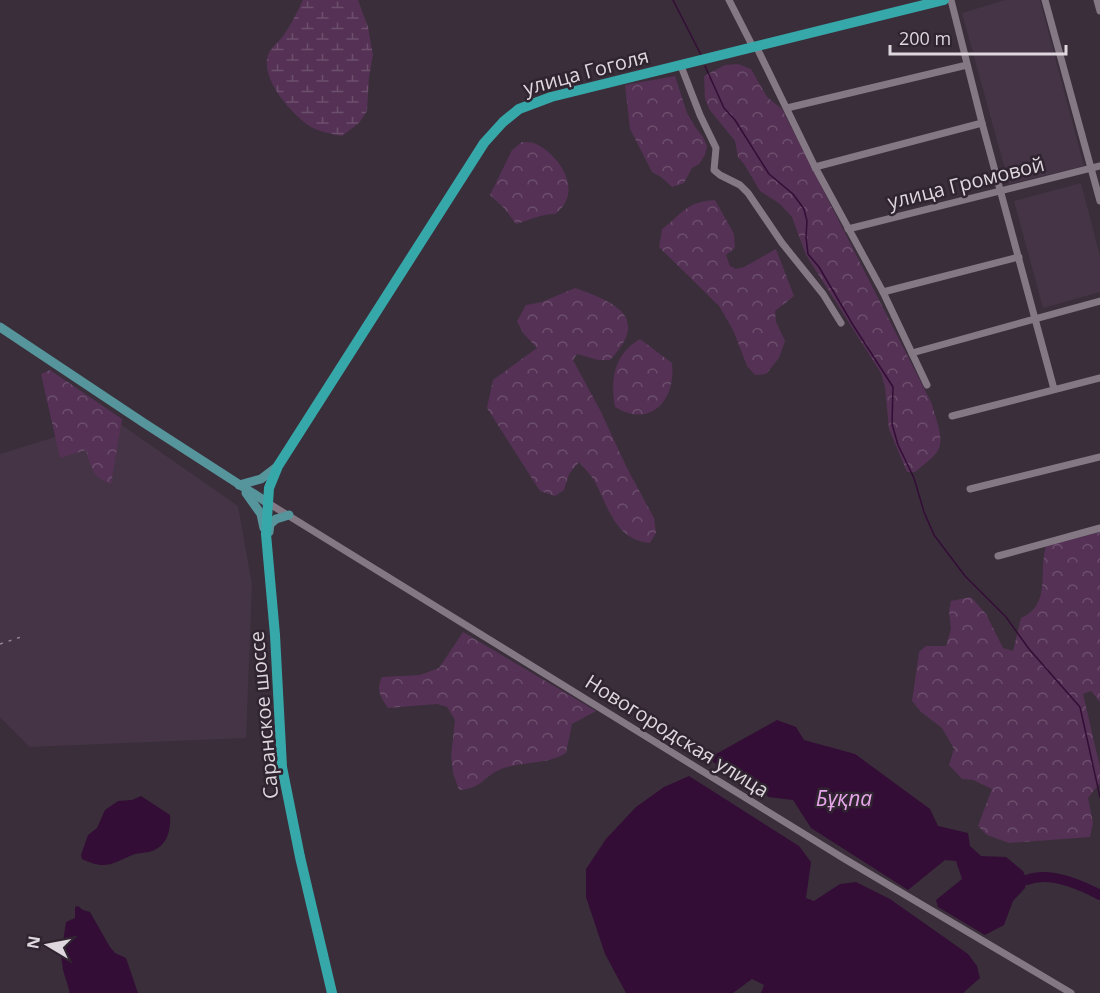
<svg xmlns="http://www.w3.org/2000/svg" width="1100" height="993" viewBox="0 0 1100 993" font-family="'Open Sans',sans-serif">
<defs>
<pattern id="forest-crowns" width="20" height="18" patternUnits="userSpaceOnUse" patternTransform="scale(1.5)"><rect width="20" height="18" fill="#543155"/><path d="M2 6a3 3 0 1 1 6 0M12 15a3 3 0 1 1 6 0" fill="none" stroke="#6c4e6d"/></pattern>
<pattern id="wetland-marsh" width="20" height="14" patternUnits="userSpaceOnUse" patternTransform="scale(1.5)"><rect width="20" height="14" fill="#543155"/><path d="M1 5h8M5 5V1M11 12h8M15 12V8" fill="none" stroke="#6c4e6d"/></pattern>
</defs>
<rect width="100%" height="100%" fill="#3a2e3a"/>
<g fill="#453445">
<path d="M1005,0H1040L1084,166L1009,184L962,13Z"/>
<path d="M1081,183L1100,256V292L1043,308L1014,201Z"/>
<path d="M113,419L238,506L252,585L246,738L30,747L0,717V454Z"/>
</g>
<g fill="url(#forest-crowns)">
<path d="M738,64L751,69L767,97L782,109L932,404C935,418 946,440 937,452C934,457 921,467 915,472H907L889,429L885,387L881,373L806,255L792,217L780,204L760,191L744,164L738,157L735,141L709,109L705,98L704,76L725,65Z"/>
<path d="M675,76L687,113L696,128L703,137L707,146L705,155L699,164L692,168L684,183L672,187L661,177L652,172L630,129L625,85Z"/>
<path d="M522,142C526,142 532,142 536,144C556,153 577,182 565,203C563,207 559,211 555,214C541,214 530,220 516,224L504,208L490,195L512,150Z"/>
<path d="M715,200L734,234L735,248L726,255L730,266L736,269L744,267L776,249L794,296L775,311L776,322L785,341L779,358L766,374L755,375L747,366L733,330L719,306L659,247L662,229C684,213 685,202 715,200Z"/>
<path d="M575,288C615,302 651,317 610,360H598L577,354L573,360L600,410L628,470L654,518L656,533L650,543C615,540 608,506 594,480C590,474 584,468 579,462L569,474L564,490L555,496L540,491L487,408L493,380L537,348L523,333L517,321L526,305L542,302Z"/>
<path d="M640,339L672,363C676,400 651,429 615,407C610,379 614,354 640,339Z"/>
<path d="M50,370L122,419L111,484C93,477 91,469 86,450L60,458L41,374Z"/>
<path d="M1100,532V702L1091,691L1083,694L1100,767V783L1088,798L1093,823L1090,837L1009,843L987,835L978,826L992,789L973,780L962,779L949,765L954,749L942,728L921,712L912,701L919,652L926,646H946L951,629L949,611L951,601L971,597L986,614L1003,648L1013,651L1021,618C1052,604 1038,572 1046,546Z"/>
<path d="M463,632L596,711L572,724L566,753C547,765 522,761 501,769C484,776 482,789 459,790L453,773L451,756L455,720L447,707L437,704L388,708C380,696 376,690 382,677L420,675L439,668Z"/>
</g>
<path fill="url(#wetland-marsh)" d="M303,0H358L368,27L373,55L369,77L367,111L359,123L342,136C332,134 320,132 311,127C292,115 260,79 268,55C270,48 279,42 283,36C291,25 297,12 303,0Z"/>
<g fill="#330d36">
<path d="M777,720L796,727L804,740L855,754L930,809L938,826L968,833L970,846L981,856L1006,857L1023,871L1027,880L1025,888L1013,901L1004,925L985,935L938,907L936,900L962,879L956,861L945,860L908,890L811,828L793,800L768,797C763,788 754,788 744,783C732,777 720,768 709,758Z"/>
<path d="M689,776L799,846L811,862L806,898L814,901L840,884L856,882L890,899L968,954L977,966L980,978L963,993H761L764,985L752,979L733,993H626L605,954L586,897V869L606,839L636,807L664,787Z"/>
<path d="M141,796L170,815C171,832 167,847 149,852C144,853 139,853 135,854C112,863 107,871 82,859L81,855L88,835L97,828L105,810L118,801L132,800Z"/>
<path d="M78,906L83,910L90,912L110,947L115,953L126,958L138,993H70L63,970L61,955L66,922L75,918V907Z"/>
</g>
<g fill="none" stroke-linecap="round" stroke-linejoin="round">
<g stroke="#330d36" stroke-width="1.5">
<path d="M673,0L701,55"/>
<path d="M705,66L724,108L735,120L769,174L793,194L804,209L807,221L806,237L808,254L819,267L853,325L893,387L892,424L898,445L914,478L924,512L934,535L965,576L1006,617L1029,649L1080,707L1100,797"/>
</g>
<path stroke="#330d36" stroke-width="10" d="M1027,880C1049,871 1079,884 1100,895"/>
<g stroke="#857885" stroke-width="7">
<path d="M729,0L753,47"/>
<path d="M951,0L982,123L1054,389"/>
<path d="M1045,0L1100,201"/>
<path d="M1097,0L1100,11"/>
<path d="M756,46L815,167L883,292L927,385"/>
<path d="M681,66L700,115L716,148L714,170L720,175L740,185L748,193L782,243L823,294L841,323"/>
<path d="M787,108L967,65"/>
<path d="M815,167L982,123"/>
<path d="M848,229L1100,166"/>
<path d="M883,292L1019,257"/>
<path d="M912,353L1100,301"/>
<path d="M952,416L1100,378"/>
<path d="M970,489L1100,457"/>
<path d="M268,503L843,858L1071,993"/>
<path d="M998,556L1100,528"/>
</g>
<g stroke="#56959b" stroke-width="9">
<path d="M0,327L144,423L268,503"/>
<path d="M239,485L261,479L278,466"/>
<path d="M246,493L261,514L264,528"/>
<path d="M269,532L270,524L276,519L289,515"/>
</g>
<path stroke="#37a8a9" stroke-width="10" d="M332,993L300,857L282,767L275,635L266,534L269,488L278,466L484,143L503,122L519,109L551,97L944,0"/>
<path stroke="#918891" stroke-width="1.5" stroke-dasharray="3 6" stroke-linecap="butt" d="M0,644L24,636"/>
</g>
<g text-anchor="middle" stroke-width="5" stroke-linejoin="round" paint-order="stroke">
<g font-size="20" fill="#ded7de" stroke="#2f2430">
<text transform="translate(586 72) rotate(-15)" y="7">улица Гоголя</text>
<text transform="translate(966 183) rotate(-14)" y="7">улица Громовой</text>
<text transform="translate(264 715) rotate(-95)" y="7">Саранское шоссе</text>
<text transform="translate(677 736) rotate(32)" y="7">Новогородская улица</text>
</g>
<g font-size="21" font-style="italic" fill="#e7a5e9" stroke="#2f2430">
<text x="844" y="806">Бұқпа</text>
</g>
</g>
<g transform="translate(48 945) rotate(280)" stroke="#2f2430" stroke-width="4.5" paint-order="stroke">
<path d="M0-4.5L10 22L0 15L-10 22Z" fill="#ded7de"/>
<text y="-9" font-size="16" font-weight="bold" text-anchor="middle" fill="#ded7de">N</text>
</g>
<path d="M890 45v9h176v-9" fill="none" stroke="#ded7de" stroke-width="3"/>
<text x="899" y="45" font-size="18" fill="#ded7de" stroke="#2f2430" stroke-width="4.5" paint-order="stroke">200 m</text>
</svg>
